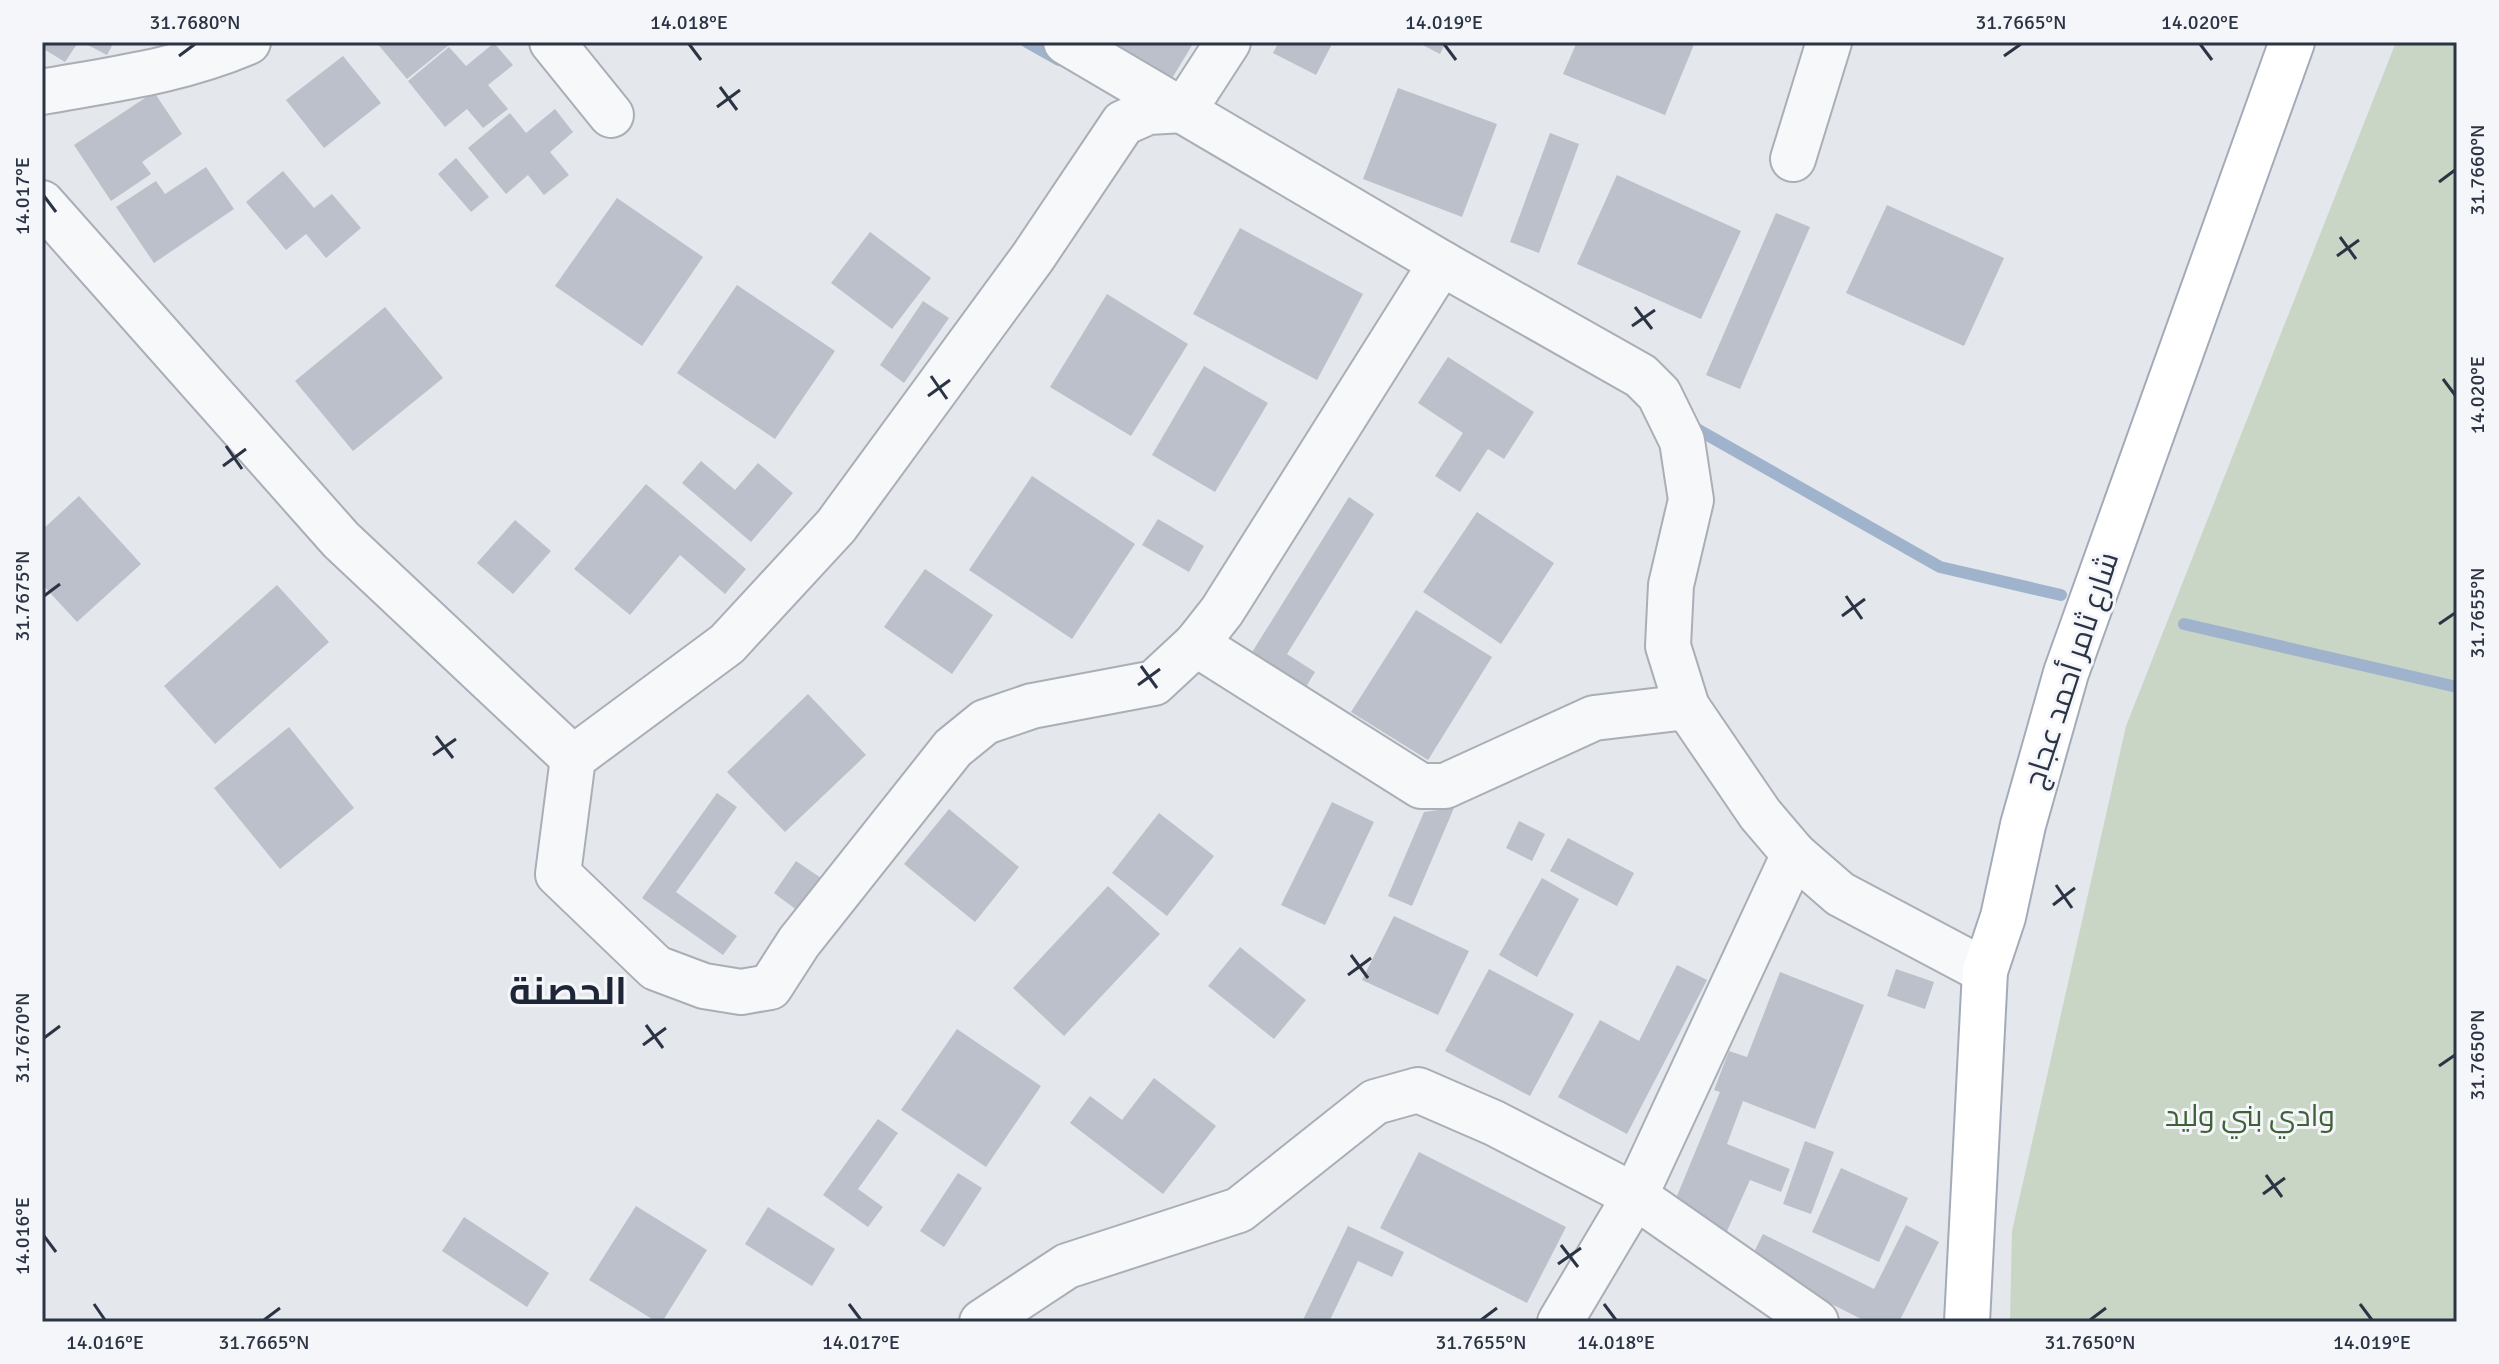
<svg xmlns="http://www.w3.org/2000/svg" width="2499" height="1364" viewBox="0 0 2499 1364" font-family="Signika,Cairo,sans-serif">
<rect width="100%" height="100%" fill="#e4e7ec"/>
<path fill="#c9d6c5" d="M2396,42H2457V1322H2010L2012,1231L2126,726Z"/>
<g fill="none" stroke-linecap="round" stroke-linejoin="round">
<g stroke="#9fb4cc" stroke-width="12">
<path d="M1027,42L1059,60"/>
<path d="M1688,424L1940,567L2061,595"/>
<path d="M2184,624L2457,687"/>
</g>
</g>
<g fill="#bbc0ca">
<path d="M42,42H73L77,44L65,62L42,48Z"/>
<path d="M82,42H114L107,55Z"/>
<path d="M376,42H446L449,45L407,79Z"/>
<path d="M1109,42H1194L1171,80Z"/>
<path d="M1279,42H1333L1316,75L1273,53Z"/>
<path d="M1417,42H1446L1440,54Z"/>
<path d="M1577,42H1695L1665,115L1563,74Z"/>
<path d="M494,43L513,65L488,85L508,109L483,128L467,109L445,127L408,81L449,47L466,66Z"/>
<path d="M343,56L381,103L324,148L286,100Z"/>
<path d="M1398,88L1497,124L1462,217L1363,179Z"/>
<path d="M154,92L182,134L142,162L151,174L111,201L74,145Z"/>
<path d="M555,109L573,132L550,152L569,175L544,195L528,175L506,194L468,148L510,113L526,133Z"/>
<path d="M1550,133L1579,144L1539,253L1510,242Z"/>
<path d="M456,158L489,197L471,212L438,174Z"/>
<path d="M206,167L234,209L154,263L116,207L156,181L165,194Z"/>
<path d="M283,171L314,208L332,194L361,228L326,258L306,234L286,250L246,202Z"/>
<path d="M1617,175L1741,231L1701,319L1577,264Z"/>
<path d="M617,198L703,257L642,346L555,286Z"/>
<path d="M1887,205L2004,258L1964,346L1846,293Z"/>
<path d="M1776,213L1810,227L1740,389L1706,375Z"/>
<path d="M1240,228L1363,294L1317,380L1193,314Z"/>
<path d="M870,232L931,278L892,329L831,283Z"/>
<path d="M737,285L835,351L775,439L677,373Z"/>
<path d="M1107,294L1188,344L1131,436L1050,387Z"/>
<path d="M923,301L949,318L904,383L880,365Z"/>
<path d="M385,307L443,378L353,451L295,381Z"/>
<path d="M1448,357L1534,412L1504,459L1488,449L1460,492L1435,476L1463,433L1418,403Z"/>
<path d="M1204,366L1268,403L1215,492L1152,455Z"/>
<path d="M701,461L735,490L758,463L793,493L751,542L682,483Z"/>
<path d="M1032,476L1135,544L1072,639L969,570Z"/>
<path d="M646,484L746,569L725,594L680,555L630,615L574,569Z"/>
<path d="M79,496L141,564L77,622L42,584V530Z"/>
<path d="M1349,497L1374,514L1287,654L1315,672L1303,692L1249,657Z"/>
<path d="M1477,512L1554,563L1501,644L1423,592Z"/>
<path d="M1158,519L1204,546L1189,572L1142,545Z"/>
<path d="M515,520L551,551L513,594L477,563Z"/>
<path d="M925,569L993,615L952,674L884,627Z"/>
<path d="M277,585L329,642L215,744L164,686Z"/>
<path d="M1416,610L1492,657L1428,760L1351,712Z"/>
<path d="M808,694L866,755L785,832L727,772Z"/>
<path d="M289,727L354,808L280,869L214,788Z"/>
<path d="M717,793L737,807L676,892L737,936L723,955L642,898Z"/>
<path d="M1332,802L1374,822L1325,925L1281,905Z"/>
<path d="M1454,808L1412,906L1388,896L1424,812Z"/>
<path d="M949,809L1019,867L975,922L904,864Z"/>
<path d="M1159,813L1214,856L1167,916L1112,873Z"/>
<path d="M1519,821L1545,834L1532,861L1506,848Z"/>
<path d="M1568,838L1634,873L1617,906L1550,871Z"/>
<path d="M796,861L821,878L798,911L774,893Z"/>
<path d="M1542,878L1579,899L1537,977L1499,955Z"/>
<path d="M1108,886L1160,934L1064,1036L1013,988Z"/>
<path d="M1394,916L1469,951L1438,1015L1362,980Z"/>
<path d="M1240,947L1306,1000L1274,1039L1208,986Z"/>
<path d="M1677,965L1707,980L1627,1134L1558,1097L1600,1020L1639,1041Z"/>
<path d="M1489,969L1574,1014L1530,1096L1445,1051Z"/>
<path d="M1896,969L1934,982L1925,1009L1887,996Z"/>
<path d="M1780,972L1864,1005L1815,1129L1743,1101L1727,1144L1790,1169L1781,1192L1750,1180L1723,1240L1672,1208L1720,1092L1714,1090L1729,1051L1747,1057Z"/>
<path d="M957,1029L1041,1086L986,1167L901,1110Z"/>
<path d="M1154,1078L1216,1126L1163,1194L1070,1123L1090,1096L1122,1120Z"/>
<path d="M878,1119L898,1133L858,1189L883,1207L868,1227L823,1195Z"/>
<path d="M1805,1141L1834,1152L1811,1214L1783,1204Z"/>
<path d="M1419,1152L1566,1227L1527,1303L1380,1228Z"/>
<path d="M1841,1168L1908,1198L1879,1262L1812,1232Z"/>
<path d="M958,1173L982,1188L944,1247L920,1231Z"/>
<path d="M636,1206L707,1250L662,1322H657L589,1280Z"/>
<path d="M768,1207L835,1249L812,1286L745,1244Z"/>
<path d="M464,1217L549,1273L527,1307L442,1251Z"/>
<path d="M1906,1225L1939,1242L1899,1322H1867L1749,1262L1763,1234L1874,1289Z"/>
<path d="M1348,1226L1404,1252L1392,1277L1358,1261L1329,1322H1302Z"/>
</g>
<g fill="none" stroke-linecap="round" stroke-linejoin="round">
<g stroke="#a9aeb7" stroke-width="48">
<g id="minor">
<path d="M552,42L611,115"/>
<path d="M1066,42L1443,264L1641,376L1659,394L1682,441L1691,500L1671,585L1668,646L1687,707L1760,814L1794,854L1840,894L1985,971"/>
<path d="M1228,42L1184,110L1148,112L1123,123L1033,257L836,526L727,644L573,758L558,874L656,968L704,986L741,992L770,987L799,942L953,748L985,722L1032,706L1154,683L1196,644L1222,611L1433,276L1443,264"/>
<path d="M42,92C114,79 180,71 248,42"/>
<path d="M1793,159L1829,42"/>
<path d="M42,203L341,540L573,758"/>
<path d="M1196,644L1421,786H1445L1594,718L1687,707"/>
<path d="M982,1322L1067,1266L1239,1210L1375,1102L1418,1090L1494,1123L1635,1196L1816,1322"/>
<path d="M1560,1322L1635,1196L1794,854"/>
</g>
</g>
<g stroke="#a3abb8" stroke-width="48">
<path id="major" d="M1967,1322L1985,971L2003,917L2023,825L2066,673L2292,42"/>
</g>
<use href="#minor" stroke="#f7f8fa" stroke-width="44"/>
<use href="#major" stroke="#fff" stroke-width="44"/>
</g>
<path fill="none" stroke="#2b3445" stroke-width="3" d="M689,44L701,60M1444,44L1456,60M2200,44L2212,60M179,56L195,44M2004,56L2021,44M720,87L737,110M717,107L740,90M2439,182L2455,170M44,196L56,212M2340,237L2356,259M2337,256L2359,240M1635,307L1652,329M1632,326L1655,310M931,376L947,399M2443,379L2455,395M928,396L950,380M226,446L242,469M223,466L246,449M44,596L60,584M1846,596L1862,619M1842,616L1865,599M2439,624L2455,613M1141,666L1157,688M1138,685L1160,669M436,736L453,758M433,755L456,739M2056,885L2072,908M2053,905L2075,888M1351,955L1368,978M1348,975L1371,958M646,1025L663,1048M44,1038L60,1026M643,1045L666,1028M2439,1066L2455,1055M2266,1175L2282,1197M2263,1194L2285,1178M44,1236L56,1252M1561,1245L1578,1267M1558,1264L1581,1248M94,1304L105,1320M849,1304L861,1320M1604,1304L1616,1320M2360,1304L2372,1320M264,1320L280,1308M1481,1320L1497,1308M2090,1320L2106,1308"/>
<g text-anchor="middle" stroke-width="6" stroke-linejoin="round" paint-order="stroke">
<g font-size="30" fill="#2b3445" stroke="#f4f6f9">
<text transform="translate(2071 670) rotate(-72)" y="10">شارع ثامر أحمد عجاج</text>
</g>
<g font-size="30" fill="#3f6138" stroke="#f4f6f9">
<text x="2250" y="1126">وادي بني وليد</text>
</g>
<g font-size="38" font-weight="bold" fill="#1d2536" stroke="#f4f6f9">
<text x="568" y="1004">الحصنة</text>
</g>
</g>
<rect width="2499" height="1364" fill="none" stroke="#f4f6f9" stroke-width="88"/>
<rect x="44" y="44" width="2411" height="1276" fill="none" stroke="#2b3445" stroke-width="3"/>
<g font-size="20" text-anchor="middle" fill="#2b3445">
<text x="195" y="29">31.7680°N</text>
<text x="689" y="29">14.018°E</text>
<text x="1444" y="29">14.019°E</text>
<text x="2021" y="29">31.7665°N</text>
<text x="2200" y="29">14.020°E</text>
<text transform="translate(2477 170) rotate(-90)" y="7">31.7660°N</text>
<text transform="translate(22 196) rotate(-90)" y="7">14.017°E</text>
<text transform="translate(2477 395) rotate(-90)" y="7">14.020°E</text>
<text transform="translate(22 596) rotate(-90)" y="7">31.7675°N</text>
<text transform="translate(2477 613) rotate(-90)" y="7">31.7655°N</text>
<text transform="translate(22 1038) rotate(-90)" y="7">31.7670°N</text>
<text transform="translate(2477 1055) rotate(-90)" y="7">31.7650°N</text>
<text transform="translate(22 1236) rotate(-90)" y="7">14.016°E</text>
<text x="105" y="1349">14.016°E</text>
<text x="264" y="1349">31.7665°N</text>
<text x="861" y="1349">14.017°E</text>
<text x="1481" y="1349">31.7655°N</text>
<text x="1616" y="1349">14.018°E</text>
<text x="2090" y="1349">31.7650°N</text>
<text x="2372" y="1349">14.019°E</text>
</g>
</svg>
